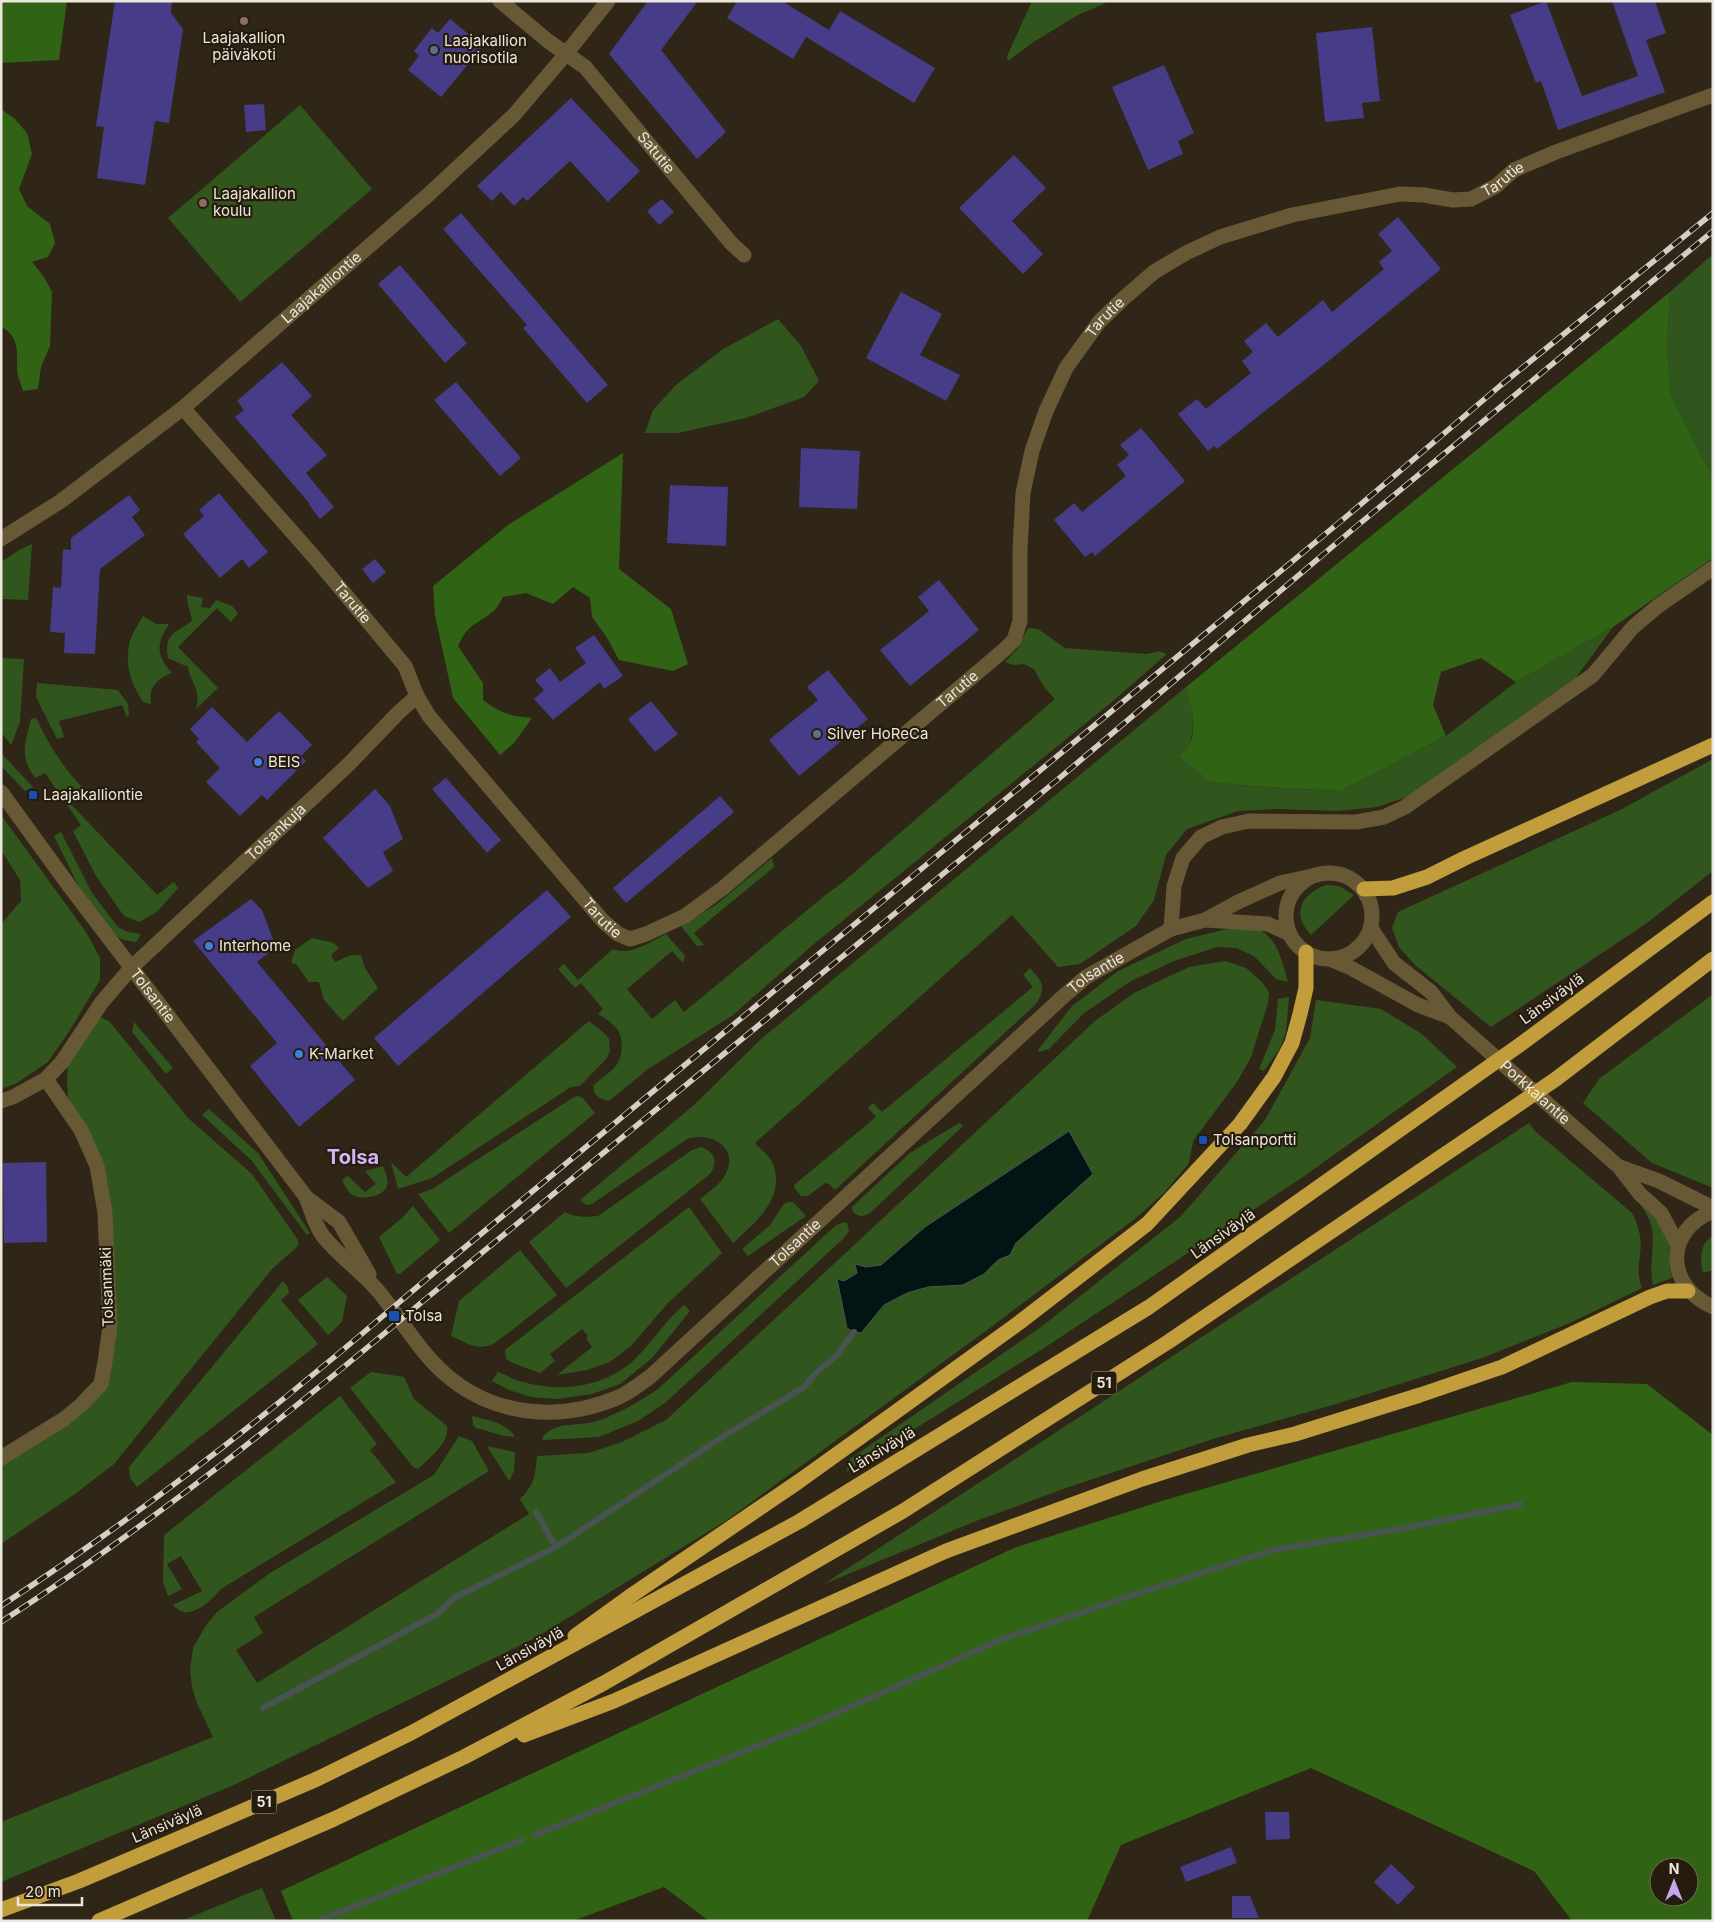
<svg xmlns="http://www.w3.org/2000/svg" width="1714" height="1922" viewBox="0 0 1714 1922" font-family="Inter,sans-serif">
<rect width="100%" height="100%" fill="#2f2617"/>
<g fill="#30561d">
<path d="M1032,1H1110L1078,15L1032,43L1008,61L1007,56Z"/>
<path d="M300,105L372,189L240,302L168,218Z"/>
<path d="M1713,254V478L1671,395L1667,350L1670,292Z"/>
<path d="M778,319L801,346L819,381L804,397L746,418L678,433H645L653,410L676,385L723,349Z"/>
<path d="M32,544L28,600L1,599V562L21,549Z"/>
<path d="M187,595L203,598L201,607L210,608L216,600L232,606L238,613L231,622L217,608L178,647L218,688L196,709C202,690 191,685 188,667L168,658C164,634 174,634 192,621C191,610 187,607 187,595Z"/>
<path d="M143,616L156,624H169C156,644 156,655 172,673C157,678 148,688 151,704L143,702C131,684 124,663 130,641C133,632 139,623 143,616Z"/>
<path d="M1613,627L1575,679L1407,797L1377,807L1338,811L1276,809L1238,811L1187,829L1166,855L1154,900L1136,926L1080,964L1058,967L1012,915L755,1143C760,1149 770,1156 773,1164C786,1199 755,1222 733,1243L700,1199C708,1192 720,1185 725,1175C740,1148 712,1131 687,1139L592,1204L586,1205L580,1200L694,1105L760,1040L1186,687L1192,707L1193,728L1190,745L1211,782L1249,786L1341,791L1446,736L1516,682Z"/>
<path d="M1028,628L1038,629L1065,648L1147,654L1159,651L1167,654L1113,701L814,944L733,1015L648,1069L609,1101L599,1098L594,1092L593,1086C600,1079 608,1074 615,1067C623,1058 624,1038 617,1029C611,1022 605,1018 598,1014L603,1009L581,983L575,988L558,969L564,964L578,980L613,949C631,956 650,942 666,934L685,956L683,963L672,951L627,989L652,1019L675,1000L684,1012L828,893L842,883L1055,699L1044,687L1034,669L1024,664L1013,665L1005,662L1017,649Z"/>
<path d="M1,658L24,659L20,722L11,745L1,732Z"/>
<path d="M37,683L118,690L128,704L129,715L127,717L122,705L59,721L64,737L57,739L36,697Z"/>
<path d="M36,718C51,747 61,766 84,789L68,801L157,895L174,882L178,888L157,912L139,922L124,916L96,876L73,831L81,825L45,773L35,778C19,756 25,743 31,719Z"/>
<path d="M1,753L33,787L25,791L1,766Z"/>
<path d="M1713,759V871L1647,923L1491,1027L1415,965L1399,947L1392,928L1398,912L1622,809Z"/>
<path d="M1,815L86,932L100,958V980L70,1030L48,1062L17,1083L1,1089V924L21,901L20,880L1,850Z"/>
<path d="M61,832L92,893L118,927L128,932L141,934L136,942L123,940L112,933L81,891L54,836Z"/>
<path d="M772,858L774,867L694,933L704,945L697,946L681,926L717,904Z"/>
<path d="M1326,885L1339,886L1354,895L1311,935C1291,914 1301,894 1326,885Z"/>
<path d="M1231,928C1239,928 1249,927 1256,929C1278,936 1282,962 1288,982L1276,979L1254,956L1236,948L1217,947L1174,961L1131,981L1084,1013L1049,1049L1039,1052L1038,1050L1072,1006L1118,971L1186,939Z"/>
<path d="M312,938L334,943L339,948L331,955L335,962L351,955H361L365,968L378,988L343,1021L324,1000L319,982H309L296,964L291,963L295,950Z"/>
<path d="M1225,961L1246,968L1262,982L1269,992L1268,1003L1251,1057L1237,1082L1193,1141L1189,1163L1164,1193L1136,1218L987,1330L727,1520L537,1637L234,1785L1,1882V1822L213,1737L197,1703L192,1687L190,1669L193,1648L206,1625L217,1612L270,1573L434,1475L459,1436L472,1441L489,1471L254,1617L263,1633L236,1650L257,1683L529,1514L520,1499C535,1484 535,1476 537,1456L588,1453L622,1442L666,1420L1095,1021L1134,993L1189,967Z"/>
<path d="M1030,968C1043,982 1047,988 1035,1005L835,1190L829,1184L825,1183L808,1196H801L795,1189L794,1185L876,1117L868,1108L873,1103L882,1112L1033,987L1023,975Z"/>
<path d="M1713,994V1188L1652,1163L1583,1103L1599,1079Z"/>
<path d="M1289,997L1286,1032L1280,1048L1264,1071L1259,1069L1275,1030L1278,999Z"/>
<path d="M1316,1000L1381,1009L1422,1034L1457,1067L1300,1179L1044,1348L846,1472L850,1459L1041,1327L1180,1217L1265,1120L1310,1038Z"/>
<path d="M100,1017L109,1021L188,1118L252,1174L298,1240V1246L272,1269L114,1464L75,1494L1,1544V1462L104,1390L116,1339L91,1141L68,1097L67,1081L68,1064Z"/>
<path d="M589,1021L604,1033L609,1039L610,1051L607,1058L580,1086L571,1087L432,1178L398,1189L391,1162L406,1177Z"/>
<path d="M134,1022L173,1068L166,1074L132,1032Z"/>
<path d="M578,1096L583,1098L595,1113L449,1233L418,1194L432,1189L574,1097Z"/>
<path d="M209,1109L258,1153L310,1233L307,1235L252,1161L202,1115Z"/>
<path d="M959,1123L963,1126L870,1213C863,1217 859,1217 853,1212L852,1207L910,1153Z"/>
<path d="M1529,1123L1535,1131L1632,1213C1636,1221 1639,1228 1640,1236C1643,1257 1634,1266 1642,1288L1570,1323L1482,1358L1336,1404L1216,1438L1069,1487L976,1521L824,1584Z"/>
<path d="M701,1147C714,1152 719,1161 710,1174L566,1288L529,1242L565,1212C576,1218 586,1217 598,1216L692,1150Z"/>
<path d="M383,1166C385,1172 389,1180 387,1186C384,1197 359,1201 351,1194C347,1191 344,1184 342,1180L348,1176L365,1192L376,1184L365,1171Z"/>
<path d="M1639,1196L1670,1237L1669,1265L1672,1278L1653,1285C1648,1265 1656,1245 1651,1225C1649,1215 1642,1208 1637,1200Z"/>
<path d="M788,1202H793L806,1216L748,1256L742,1249L770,1225L784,1204Z"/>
<path d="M413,1206L440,1240L400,1274H397L379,1237L402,1218Z"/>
<path d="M689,1207L722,1253L668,1303L631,1346L610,1362L587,1370L557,1375L592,1347L586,1338L588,1336L582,1329L550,1354L555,1361L540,1373L515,1364L506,1359L505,1350Z"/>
<path d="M843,1222L847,1223L849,1231L844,1238L665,1403L638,1421L599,1437L543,1440L542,1438C556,1419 580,1428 600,1420C622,1412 638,1402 658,1389L835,1226Z"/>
<path d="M1713,1236V1270L1703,1273C1700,1260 1699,1243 1713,1236Z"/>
<path d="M520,1250L557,1295L495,1343C478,1352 467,1343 451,1336L459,1301Z"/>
<path d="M327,1277L347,1296L342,1322L328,1335L298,1300Z"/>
<path d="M283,1281L288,1287L289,1293L281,1300L318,1344L137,1487L130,1478L129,1467Z"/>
<path d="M684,1305L690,1311L652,1358L620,1384L592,1394L557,1399L531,1397L509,1390L492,1381L498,1372C506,1375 514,1380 523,1382C561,1393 606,1387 635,1359C652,1342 665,1321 684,1305Z"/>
<path d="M371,1372L404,1377L414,1399L447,1426C450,1443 429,1458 418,1469L413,1467L350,1388Z"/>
<path d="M340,1396L377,1444L370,1450L396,1482L221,1589C210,1601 189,1624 173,1605L202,1591L181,1556L167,1564L182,1589L168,1596L163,1582L164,1535Z"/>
<path d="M472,1416C487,1420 507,1423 515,1437L504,1436L476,1428L473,1425Z"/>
<path d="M487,1446L515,1452L514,1471L509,1481Z"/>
<path d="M262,1888L276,1921H181L254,1891Z"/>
</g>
<g fill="#316314" fill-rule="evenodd">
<path d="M1,1H67L59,60L1,63Z"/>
<path d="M1,109L15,119L27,133L32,154L19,189L27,206L50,224L55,243L48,257L32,262L44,277L52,292L50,346L41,367L38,389L23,391C21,384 18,377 17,371C17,354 20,336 1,327Z"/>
<path d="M1670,292L1667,350L1671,395L1713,478V558L1613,627L1516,682L1481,658L1441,672L1433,705L1446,736L1341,791L1249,786L1211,782L1179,756C1183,752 1189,748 1190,744C1197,726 1191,704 1186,687Z"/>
<path d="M623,453L619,569L671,609L688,664L673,671L619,660L606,636L592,617L590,598L573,587L553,604L526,593L503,597C500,603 496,610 491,613C473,627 469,623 458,646L483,683V700C500,713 510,716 532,718L514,743L500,755L453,698L435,615L433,586L508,525Z"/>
<path d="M1572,1382L1647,1384L1713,1435V1921H1572L1534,1871L1311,1768L1121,1845L1087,1921H709L664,1887L573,1921H293L281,1891L1014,1548L1165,1500ZM1659,1867H1689V1897H1659Z"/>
</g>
<path fill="#031415" stroke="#495351" d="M1069,1131L1093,1174L1016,1243L1010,1255L998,1260L984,1274L963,1285L928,1287L907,1293L884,1305L861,1333L854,1332L847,1328L837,1279L844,1281L857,1273L855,1264L866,1267L881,1265L925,1227Z"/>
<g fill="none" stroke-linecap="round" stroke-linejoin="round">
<g stroke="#495351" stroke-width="6">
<path d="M536,1512L556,1547"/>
<path d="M263,1708L437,1614L454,1598L556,1547L727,1434L804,1387L818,1371L836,1356L854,1332"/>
<path d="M535,1835L812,1724L1005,1638L1139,1593L1273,1550L1406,1528L1521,1504"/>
<path d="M320,1920L522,1840"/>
</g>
</g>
<g fill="#473c87">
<path d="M115,1H172L171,13L183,29L169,123L155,121L145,185L97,178L104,127L96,126Z"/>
<path d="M648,1H698L661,50L726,132L697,159L609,54Z"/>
<path d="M737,1H782L829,30L840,11L935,68L914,103L806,37L793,59L727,18Z"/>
<path d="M1546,1L1582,96L1638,76L1612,1H1655L1666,33L1646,40L1665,92L1558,130L1541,81L1536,83L1510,15Z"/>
<path d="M450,19L483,46L441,97L408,70L419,56L414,51L432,28L438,33Z"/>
<path d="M1372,27L1380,101L1362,103L1364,118L1325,122L1316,33Z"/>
<path d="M1164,65L1194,133L1178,141L1183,154L1148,170L1112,87Z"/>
<path d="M571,98L640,171L608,202L570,161L527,201L523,197L514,206L501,192L492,201L477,186Z"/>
<path d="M264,104L266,130L246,132L244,105Z"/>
<path d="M1014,155L1046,188L1012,221L1043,254L1023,274L959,208Z"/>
<path d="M662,199L674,212L659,225L647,211Z"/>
<path d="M461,213L608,385L587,403L523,328L527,325L443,229Z"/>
<path d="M1398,217L1441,269L1331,359L1217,449L1214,446L1208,451L1178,414L1197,399L1206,409L1251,373L1242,361L1253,352L1244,341L1266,323L1278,337L1323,300L1332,312L1384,269L1379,262L1392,251L1378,234Z"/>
<path d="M400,265L467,343L445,363L378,284Z"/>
<path d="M901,292L942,314L920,355L960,375L946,401L866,358Z"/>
<path d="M282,362L312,396L291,415L327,455L306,473L334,507L320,519L309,505L310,504L235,417L244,410L237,401Z"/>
<path d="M456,382L521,458L500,476L434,400Z"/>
<path d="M1141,428L1185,481L1095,556L1092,552L1085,557L1054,520L1074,503L1082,512L1126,476L1117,465L1129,455L1120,445Z"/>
<path d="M801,448L860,451L857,509L799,507Z"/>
<path d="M670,485L728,487L726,546L667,543Z"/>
<path d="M219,493L268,552L249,568L242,559L220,578L183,534L204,516L199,510Z"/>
<path d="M129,495L140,510L132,517L145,535L100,569L95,654L64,653L65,633L50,632L53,587L61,588L63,549L71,550V538Z"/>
<path d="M375,559L386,572L373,583L362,569Z"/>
<path d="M939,580L979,630L910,686L880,650L929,611L918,597Z"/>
<path d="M594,635L623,676L604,689L600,682L553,720L534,699L544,690L535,680L550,668L560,682L586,663L575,648Z"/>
<path d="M828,670L868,719L799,776L769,740L818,700L807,687Z"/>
<path d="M651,701L678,734L655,752L628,719Z"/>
<path d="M212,707L247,742L279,711L312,745L301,756L306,761L267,800L262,795L240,816L206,782L220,768L196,742L199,739L190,729Z"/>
<path d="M446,778L501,840L487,853L432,789Z"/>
<path d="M375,789L390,806L403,839L383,852L393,871L368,888L323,838Z"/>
<path d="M720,796L734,812L626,903L613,888Z"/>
<path d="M547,890L571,917L398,1066L374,1038Z"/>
<path d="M251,899L262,910L276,947L257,962L355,1080L299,1127L250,1066L277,1043L193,941Z"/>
<path d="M46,1162L47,1242L4,1243L3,1163Z"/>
<path d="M1265,1812H1289L1290,1839L1266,1840Z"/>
<path d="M1231,1847L1237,1863L1186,1882L1180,1867Z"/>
<path d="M1391,1864L1415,1887L1398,1905L1374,1882Z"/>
<path d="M1232,1896H1250L1259,1918H1232Z"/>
</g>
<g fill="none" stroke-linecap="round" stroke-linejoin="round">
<g stroke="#685936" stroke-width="15">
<path id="s1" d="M500,1L548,41L585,67L731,243L744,255"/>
<path id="s2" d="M183,408L315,558L405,666L417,696L429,716L603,921L618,934L630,939L646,934L685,916L723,888L1004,650L1014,640L1020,621V550L1023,493L1032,451L1046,411L1066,368L1099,322L1124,298L1154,272L1186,253L1220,237L1292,215L1400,194L1424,195L1453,200L1471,199L1496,186L1514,170L1556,152L1713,95"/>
<path id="s3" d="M1,539L61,501L183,408L428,195L514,115L565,55L608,1"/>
<path id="s4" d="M1,792L70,887L306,1197C311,1209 315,1226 323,1236C339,1256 362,1272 379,1292C401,1319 419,1351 445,1374C494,1417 561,1422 619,1397C630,1392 641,1383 651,1376L1066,994L1086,977L1171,929L1205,920L1238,902L1280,883L1312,876"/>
<circle cx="1329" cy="916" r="43"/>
<path d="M1206,920L1268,924L1290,934"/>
<path id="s5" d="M1371,928L1394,963L1431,992L1450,1017L1619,1167L1640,1194L1661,1213L1678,1245"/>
<path d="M1171,929L1174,886L1183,858L1201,837L1222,827L1249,821L1356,822L1384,817L1405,807L1593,675L1633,627L1658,606L1713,568"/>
<path d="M1330,959L1349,967L1418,1005L1450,1017"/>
<path id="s6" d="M1,1101L13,1097L46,1079L62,1062L102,1002L132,967L349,764L398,713L417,696"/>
<path d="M1620,1167L1659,1181L1713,1208"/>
<path d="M307,1198L339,1222L369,1274"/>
<path d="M1713,1211C1664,1231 1665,1286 1713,1307"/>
<path d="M1,1458L64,1419L81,1405L101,1384L105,1362L110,1326L105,1213L97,1166L81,1130L46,1079"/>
</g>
<g stroke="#c29d3c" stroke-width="15">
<path d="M1364,889L1393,888L1427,877L1465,858L1713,745"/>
<path d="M575,1636L629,1597L798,1482L897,1411L1020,1322L1147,1224L1240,1124L1274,1077L1292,1043L1300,1014L1306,988V952"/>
<path d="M524,1735L614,1701L946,1551L1142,1479L1248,1445L1295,1434L1420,1395L1502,1367L1650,1297L1667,1291H1688"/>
<path d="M1,1910L79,1881L173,1841L317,1779L411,1733L800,1521L1149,1307L1521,1044L1713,902"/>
<path d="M99,1921L334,1819L464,1757L604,1683L903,1511L1168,1342L1556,1079L1713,959"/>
</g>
<g stroke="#d4cec4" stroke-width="5.5">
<g id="rail">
<path d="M1,1606C112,1533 219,1453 321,1368C365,1332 408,1294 452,1258L1347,516L1501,385L1713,213"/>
<path d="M1,1622C152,1524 291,1412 428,1297L1056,781L1352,530L1713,231"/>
</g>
</g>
<use href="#rail" stroke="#251c0d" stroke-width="4" stroke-dasharray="11" stroke-linecap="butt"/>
</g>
<g fill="#8d6e63" stroke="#251c0d" stroke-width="2">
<circle cx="244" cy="21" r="5"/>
<circle cx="203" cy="203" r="5"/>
</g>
<g fill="#5c6f8a" stroke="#251c0d" stroke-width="2">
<circle cx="434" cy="50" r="5"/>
<circle cx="817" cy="734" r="5"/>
</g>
<g fill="#3f7fe0" stroke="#251c0d" stroke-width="2">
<circle cx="258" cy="762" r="5"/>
<circle cx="209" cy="946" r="5"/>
<circle cx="299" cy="1054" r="5"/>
</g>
<g fill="#1a4fb4" stroke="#251c0d" stroke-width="2">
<rect x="28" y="790" width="10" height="10" rx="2.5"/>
<rect x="1198" y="1135" width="10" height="10" rx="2.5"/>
<rect x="388" y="1310" width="12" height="12" rx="2.5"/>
</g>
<g text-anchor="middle" stroke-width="4.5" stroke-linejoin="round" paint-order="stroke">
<g fill="#251c0d" stroke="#b0a99f" stroke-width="1">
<rect x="1091.5" y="1371.5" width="25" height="23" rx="4"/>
<rect x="251.5" y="1790.5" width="25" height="23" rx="4"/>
</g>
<g font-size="14" font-weight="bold" fill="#ece6dd">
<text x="1104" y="1388">51</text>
<text x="264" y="1807">51</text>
</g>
<g font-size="15" fill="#ece6dd" stroke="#251c0d" text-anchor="start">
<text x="244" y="43" text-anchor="middle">Laajakallion<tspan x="244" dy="17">päiväkoti</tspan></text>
<text x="444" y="46">Laajakallion<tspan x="444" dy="17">nuorisotila</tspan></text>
<text x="213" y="199">Laajakallion<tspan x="213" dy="17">koulu</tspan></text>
<text x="827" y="739">Silver HoReCa</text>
<text x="268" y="767">BEIS</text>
<text x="43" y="800">Laajakalliontie</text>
<text x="219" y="951">Interhome</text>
<text x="309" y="1059">K-Market</text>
<text x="1213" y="1145">Tolsanportti</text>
<text x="405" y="1321">Tolsa</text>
</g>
<g font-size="15" fill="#ece6dd" stroke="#251c0d">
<text dy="5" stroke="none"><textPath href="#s1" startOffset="219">Satutie</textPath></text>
<text dy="5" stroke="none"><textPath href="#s2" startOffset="1968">Tarutie</textPath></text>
<text dy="5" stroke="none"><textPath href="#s3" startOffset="408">Laajakalliontie</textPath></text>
<text dy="5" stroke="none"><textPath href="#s2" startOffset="1532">Tarutie</textPath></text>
<text dy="5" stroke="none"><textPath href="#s2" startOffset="258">Tarutie</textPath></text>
<text dy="5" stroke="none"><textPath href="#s2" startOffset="1112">Tarutie</textPath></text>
<text dy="5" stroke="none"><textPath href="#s6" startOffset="389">Tolsankuja</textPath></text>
<text dy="5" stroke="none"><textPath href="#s2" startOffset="662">Tarutie</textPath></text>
<text dy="5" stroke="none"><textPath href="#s4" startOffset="1559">Tolsantie</textPath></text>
<text dy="5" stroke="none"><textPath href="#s4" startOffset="254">Tolsantie</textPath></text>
<text transform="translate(1552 999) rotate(-36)" y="5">Länsiväylä</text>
<text dy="5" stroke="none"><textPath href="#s5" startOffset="234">Porkkalantie</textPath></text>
<text transform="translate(1223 1234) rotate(-35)" y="5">Länsiväylä</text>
<text dy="5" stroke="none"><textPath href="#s4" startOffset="1154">Tolsantie</textPath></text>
<text transform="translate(107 1287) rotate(-92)" y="5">Tolsanmäki</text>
<text transform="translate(882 1450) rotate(-31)" y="5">Länsiväylä</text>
<text transform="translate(530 1649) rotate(-29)" y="5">Länsiväylä</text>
<text transform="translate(167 1824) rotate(-23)" y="5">Länsiväylä</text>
</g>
<g font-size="20" font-weight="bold" fill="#d4b4f9" stroke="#251c0d">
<text x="353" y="1164">Tolsa</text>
</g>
</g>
<rect width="1714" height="1922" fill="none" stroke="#ece6dd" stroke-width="5"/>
<g transform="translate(1674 1882)"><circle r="24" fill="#251c0d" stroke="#756d60"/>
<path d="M0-4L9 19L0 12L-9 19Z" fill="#c8a6ef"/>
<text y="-8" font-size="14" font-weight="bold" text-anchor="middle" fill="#ece6dd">N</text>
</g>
<path d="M18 1897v8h64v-8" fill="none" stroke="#ece6dd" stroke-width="2.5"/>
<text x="25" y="1897" font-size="15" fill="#ece6dd" stroke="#251c0d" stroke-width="4" paint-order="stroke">20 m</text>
</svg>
